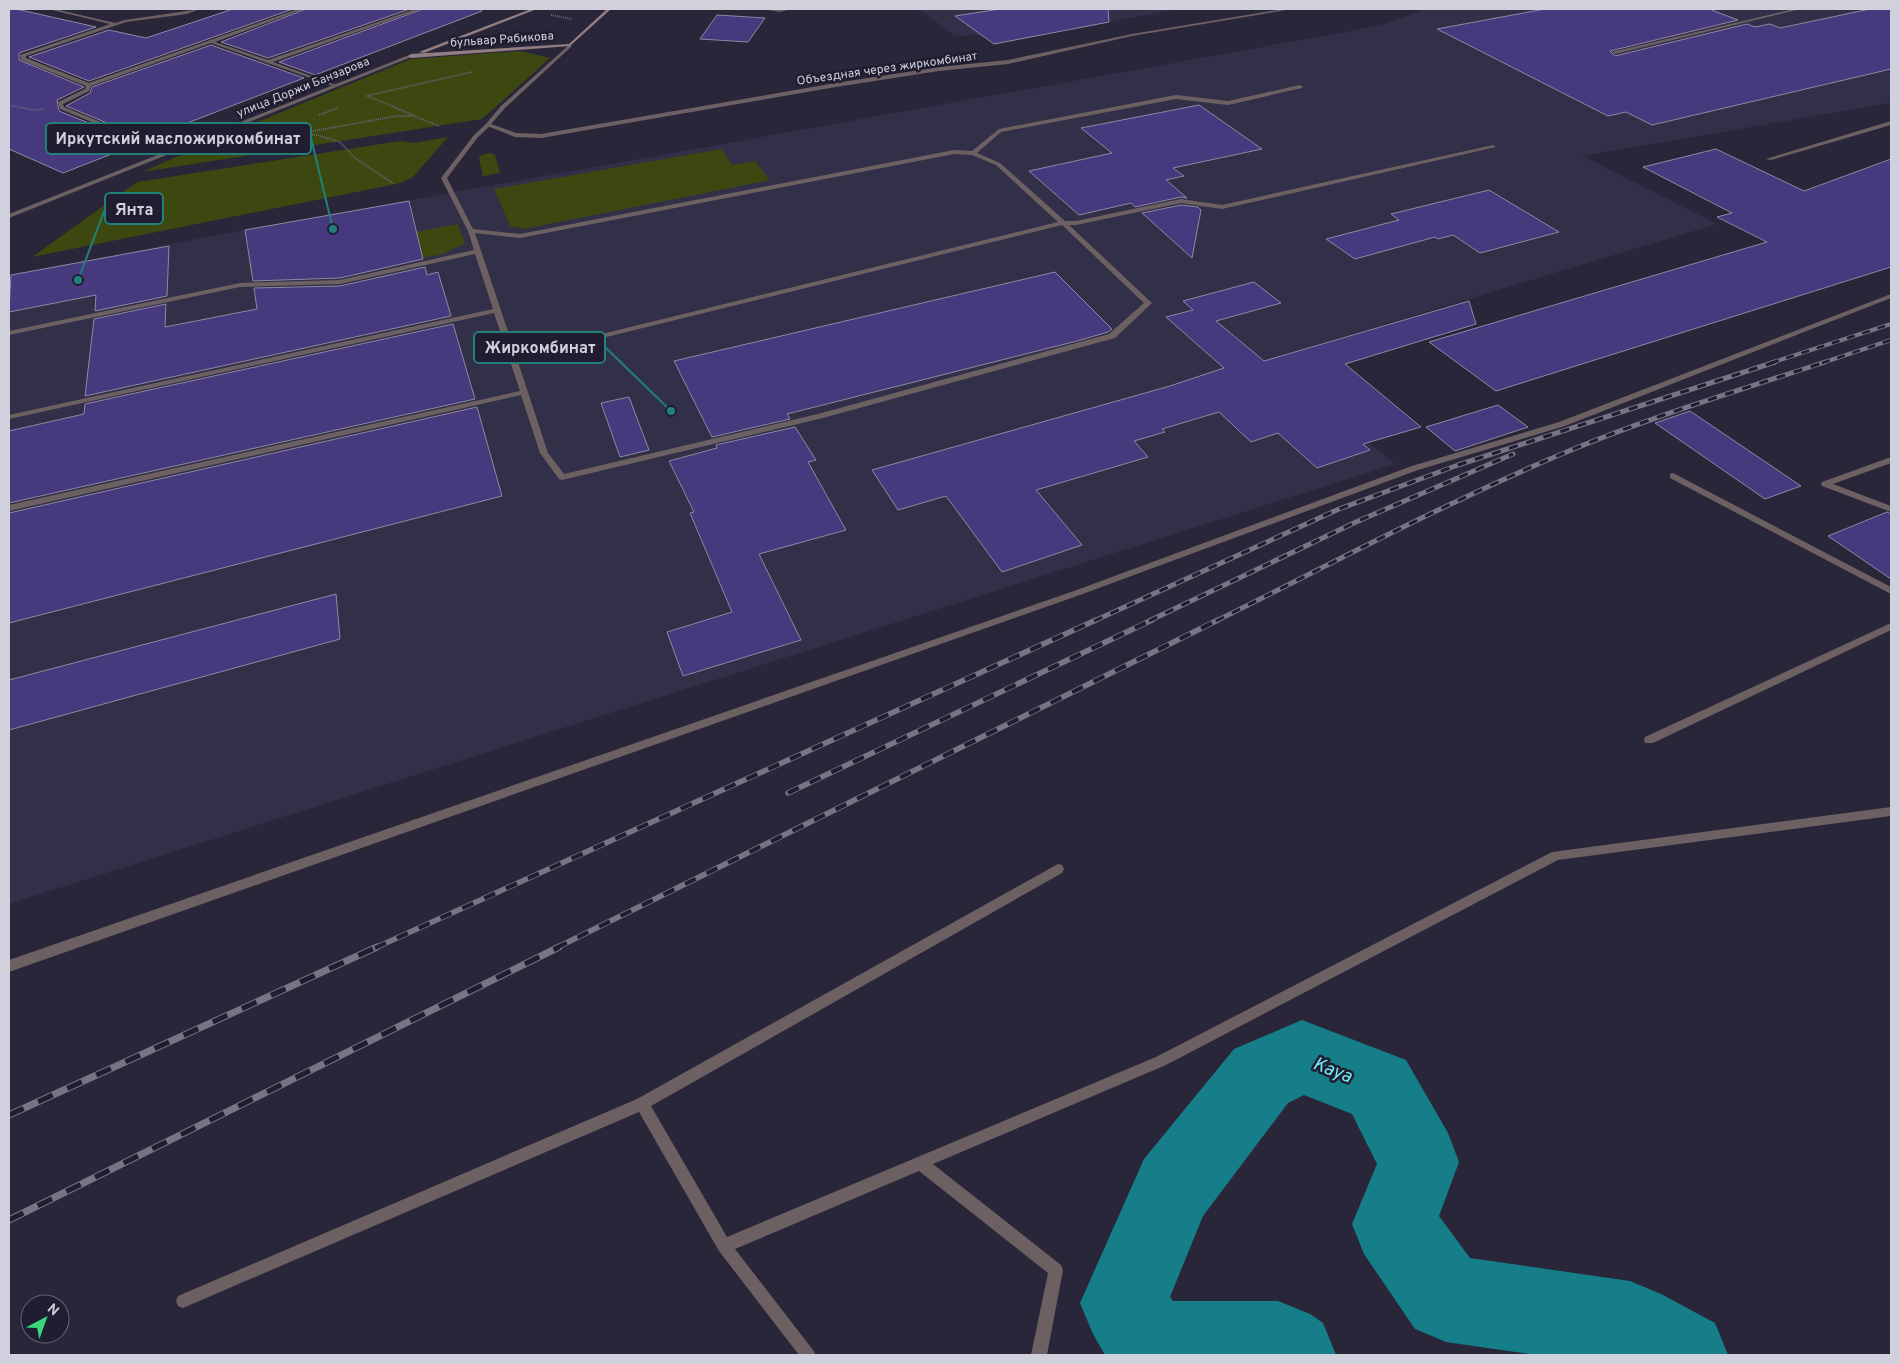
<svg xmlns="http://www.w3.org/2000/svg" width="1900" height="1364" viewBox="0 0 1900 1364" font-family="Overpass,sans-serif">
<rect width="100%" height="100%" fill="#29263a"/>
<g fill="#322f48">
<path d="M919,9H1178L994,44L984,35L955,36Z"/>
<path d="M1426,9H1891V103L1583,156L1717,224L1270,359L1395,464L9,904V275L249,229L1351,31L1383,24Z"/>
</g>
<g fill="#3c480f">
<path d="M521,51L550,58L482,119L142,172L176,157L205,149L226,140L245,127L411,59Z"/>
<path d="M448,137L413,177L401,183L32,257L137,182L400,141L413,143Z"/>
<path d="M721,149L732,165L755,161L770,180L524,229L510,226L494,189Z"/>
<path d="M491,153L495,155L500,173L483,176L479,159L481,155Z"/>
<path d="M458,224L465,243L443,254L329,276L251,275L249,264Z"/>
</g>
<g fill="none" stroke-linecap="round" stroke-linejoin="round">
<path fill="#157e89" fill-rule="evenodd" d="M1302,1020L1406,1060L1448,1133L1459,1162L1439,1216L1470,1258L1630,1281L1661,1294L1715,1323L1728,1355H1537L1446,1342L1415,1329L1364,1254L1352,1224L1377,1164L1352,1114L1304,1095L1288,1103L1203,1216L1170,1297L1173,1301H1278L1310,1314L1323,1323L1336,1355H1105L1093,1334L1080,1303L1144,1159L1234,1049Z"/>
</g>
<g fill="#47397d" stroke="#8c8aa2">
<path d="M9,9H16L96,27L19,53V60L84,87L57,100L59,111L136,142L129,145L132,146L63,173L9,149Z"/>
<path d="M233,9H293L89,81L29,57L109,30L146,38Z"/>
<path d="M306,9H410L268,58L221,42Z"/>
<path d="M423,9H481L482,11L315,75L279,62Z"/>
<path d="M1000,9H1108L1109,22L994,44L955,16Z"/>
<path d="M1545,9H1709L1738,20L1610,51L1615,56L1747,24L1755,27L1770,24L1780,28L1870,9H1891V69L1652,125L1626,112L1608,116L1437,29Z"/>
<path d="M717,15L765,18L748,42L700,39Z"/>
<path d="M211,45L304,78L146,139L66,106L90,93L92,87Z"/>
<path d="M1199,105L1262,149L1173,168L1184,176L1166,180L1187,198L1181,197L1135,207L1131,203L1079,215L1029,171L1112,153L1081,128Z"/>
<path d="M1716,149L1804,191L1891,159V267L1496,391L1429,342L1767,242L1717,217L1732,213L1643,167Z"/>
<path d="M1489,190L1559,232L1480,253L1453,235L1438,239L1435,237L1355,259L1326,239L1399,220L1391,214Z"/>
<path d="M409,201L423,259L340,278L253,281L245,230Z"/>
<path d="M1181,205L1198,207L1201,210L1192,258L1142,213Z"/>
<path d="M169,246L167,296L95,311L96,295L9,312L11,275Z"/>
<path d="M425,267L427,275L438,272L451,316L85,396L94,319L166,304L165,327L257,309L254,288L340,286Z"/>
<path d="M1055,272L1112,329L1108,332L1077,341L787,414L790,419L712,437L674,361Z"/>
<path d="M1254,282L1281,303L1216,321L1264,361L1469,301L1476,324L1345,364L1421,427L1363,444L1370,450L1317,468L1278,433L1251,442L1219,412L1162,429L1165,432L1134,441L1148,457L1036,490L1082,545L1002,572L946,496L898,510L872,470L1170,386L1224,368L1166,317L1193,310L1183,301Z"/>
<path d="M453,324L475,399L9,503V431L84,414L85,404Z"/>
<path d="M629,397L649,450L620,457L601,403Z"/>
<path d="M1498,405L1528,427L1455,451L1426,427Z"/>
<path d="M477,407L502,496L9,623V513Z"/>
<path d="M1690,411L1801,486L1765,499L1655,423Z"/>
<path d="M795,427L816,460L808,462L846,530L759,554L801,640L683,676L667,632L732,612L690,513L694,512L669,461L717,448L716,445Z"/>
<path d="M1887,512L1891,514V579L1828,536Z"/>
<path d="M336,594L340,639L9,730V680Z"/>
</g>
<g fill="none" stroke-linecap="round" stroke-linejoin="round">
<g stroke="#676476" stroke-width="2" stroke-dasharray="1 1" stroke-linecap="butt">
<path d="M551,15L572,19"/>
<path d="M366,96L472,72"/>
<path d="M368,96L413,115"/>
<path d="M9,105L33,110L43,109"/>
<path d="M319,115L337,108"/>
<path d="M276,129L290,134"/>
<path d="M298,134L317,135L340,142L355,158L394,184"/>
<path d="M237,148L263,140L397,116H414L439,126"/>
</g>
<g fill="#6c6062" fill-rule="evenodd">
<path d="M48,9H55L115,23L125,20L200,9L187,14L126,22L26,56V58L89,83L298,9H304L215,42L268,60L415,9H421L273,62L336,85V87L211,43L91,86L89,91L63,104L64,107L172,151V153L170,154L60,109L58,102L85,89L86,86L21,60L20,55L110,24Z"/>
<path d="M762,9H791L780,12Z"/>
<path d="M1794,9H1801L1615,54L1612,52Z"/>
<path d="M1300,85L1303,87L1302,88L1228,105L1176,99L1001,132L977,153L1000,163L1065,221H1076L1181,199L1222,205L1493,145L1496,147L1222,209L1181,203L1076,225H1069L1152,303L1115,338L823,418L562,480L559,479L540,453L521,395L9,511V505L520,391L494,313L9,419V415L493,309L475,254L340,284L240,287L9,335V331L240,283L340,280L474,250L468,231L441,178L474,135L486,124L491,125L478,137L447,178L473,229L520,234L954,150L972,151L999,129L1176,95L1228,101ZM954,154L972,155L996,165L1058,222L516,355L475,233L520,238ZM1062,225L1144,303L1109,334L818,414L564,474L548,453L517,359Z"/>
<path d="M1891,121V125L1771,160L1766,159Z"/>
<path d="M1891,294V298L1565,426L1418,470L1080,595L9,972V960L1074,591L1412,466L1559,422Z"/>
<path d="M1891,457V463L1833,484L1891,506V512L1822,486L1821,484L1822,482Z"/>
<path d="M1673,473L1891,587V594L1670,478V474Z"/>
<path d="M1891,623V630L1653,743H1645L1644,740L1645,737Z"/>
<path d="M1891,807V816L1558,860L1166,1065L933,1164L1061,1265L1063,1270L1047,1355H1031L1048,1273L919,1171L735,1249L813,1350L816,1355H799L719,1251L639,1112L183,1308L178,1306L176,1301L178,1296L637,1099L1058,864L1062,865L1064,869L1062,873L651,1106L727,1237L1156,1057L1552,852Z"/>
</g>
<g fill="#6c6062" fill-rule="evenodd">
<path d="M1283,9H1292L1132,36L1008,64L939,71L836,87L541,138L515,137L485,125L501,106L570,44L572,46L505,108L491,124L516,133L541,134L836,83L939,67L1008,60L1132,34Z"/>
<path d="M409,55L414,56L9,218V214Z"/>
</g>
<g fill="#927e82" fill-rule="evenodd">
<path d="M531,9H537L424,53L419,52Z"/>
<path d="M607,9H611L570,46L411,58L408,56L411,54L569,44Z"/>
</g>
<g stroke="#767485" stroke-width="4">
<g id="rail-far3">
<path d="M1771,363L1891,324"/>
<path d="M1822,363L1891,340"/>
</g>
</g>
<g stroke="#767485" stroke-width="5">
<g id="rail-far2">
<path d="M1094,621L1339,509L1458,465L1775,362"/>
<path d="M1149,621L1356,522L1513,454"/>
<path d="M1216,621C1331,564 1445,503 1564,453C1649,417 1738,391 1825,362"/>
</g>
</g>
<g stroke="#767485" stroke-width="5.5">
<g id="rail-far1">
<path d="M788,793L1152,620"/>
<path d="M375,948L1096,620"/>
<path d="M556,948L1218,620"/>
</g>
</g>
<g stroke="#767485" stroke-width="7">
<g id="rail">
<path d="M9,1115L377,947"/>
<path d="M9,1220L559,947"/>
</g>
</g>
<use href="#rail-far3" stroke="#1f1d2f" stroke-width="2.5" stroke-dasharray="8" stroke-linecap="butt"/>
<use href="#rail-far2" stroke="#1f1d2f" stroke-width="3" stroke-dasharray="9" stroke-linecap="butt"/>
<use href="#rail-far1" stroke="#1f1d2f" stroke-width="4" stroke-dasharray="12" stroke-linecap="butt"/>
<use href="#rail" stroke="#1f1d2f" stroke-width="5" stroke-dasharray="16" stroke-linecap="butt"/>
</g>
<g text-anchor="middle" stroke-width="5" stroke-linejoin="round" paint-order="stroke">
<g font-size="12" fill="#d1d0dd" stroke="#1f1d2f">
<text transform="translate(502 39) rotate(-4)" y="4">бульвар Рябикова</text>
<text transform="translate(887 68) rotate(-8)" y="4">Объездная через жиркомбинат</text>
<text transform="translate(303 87) rotate(-22)" y="4">улица Доржи Банзарова</text>
</g>
<g font-size="19" font-style="italic" fill="#6fecfa" stroke="#1f1d2f">
<text transform="translate(1333 1069) rotate(21)" y="7">Kaya</text>
</g>
</g>
<path fill="none" stroke="#227f79" stroke-width="2" d="M333 229L311 138M78 280L105 209M671 411L605 347"/>
<g fill="#227f79" stroke="#1f1d2f" stroke-width="2">
<circle cx="333" cy="229" r="5"/>
<circle cx="78" cy="280" r="5"/>
<circle cx="671" cy="411" r="5"/>
</g>
<g fill="#1f1d2f" stroke="#227f79" stroke-width="2">
<rect x="46" y="123" width="265" height="31" rx="5"/>
<rect x="105" y="193" width="58" height="31" rx="5"/>
<rect x="474" y="332" width="131" height="31" rx="5"/>
</g>
<g font-size="16" text-anchor="middle" font-weight="bold" fill="#d1d0dd">
<text x="178" y="144">Иркутский масложиркомбинат</text>
<text x="134" y="215">Янта</text>
<text x="540" y="353">Жиркомбинат</text>
</g>
<rect width="1900" height="1364" fill="none" stroke="#d1d0dd" stroke-width="20"/>
<g transform="translate(45 1319) rotate(41)"><circle r="24" fill="#1f1d2f" stroke="#666575"/>
<path d="M0-4L9 19L0 12L-9 19Z" fill="#39d87f"/>
<text y="-8" font-size="14" font-weight="bold" text-anchor="middle" fill="#d1d0dd">N</text>
</g>
</svg>
